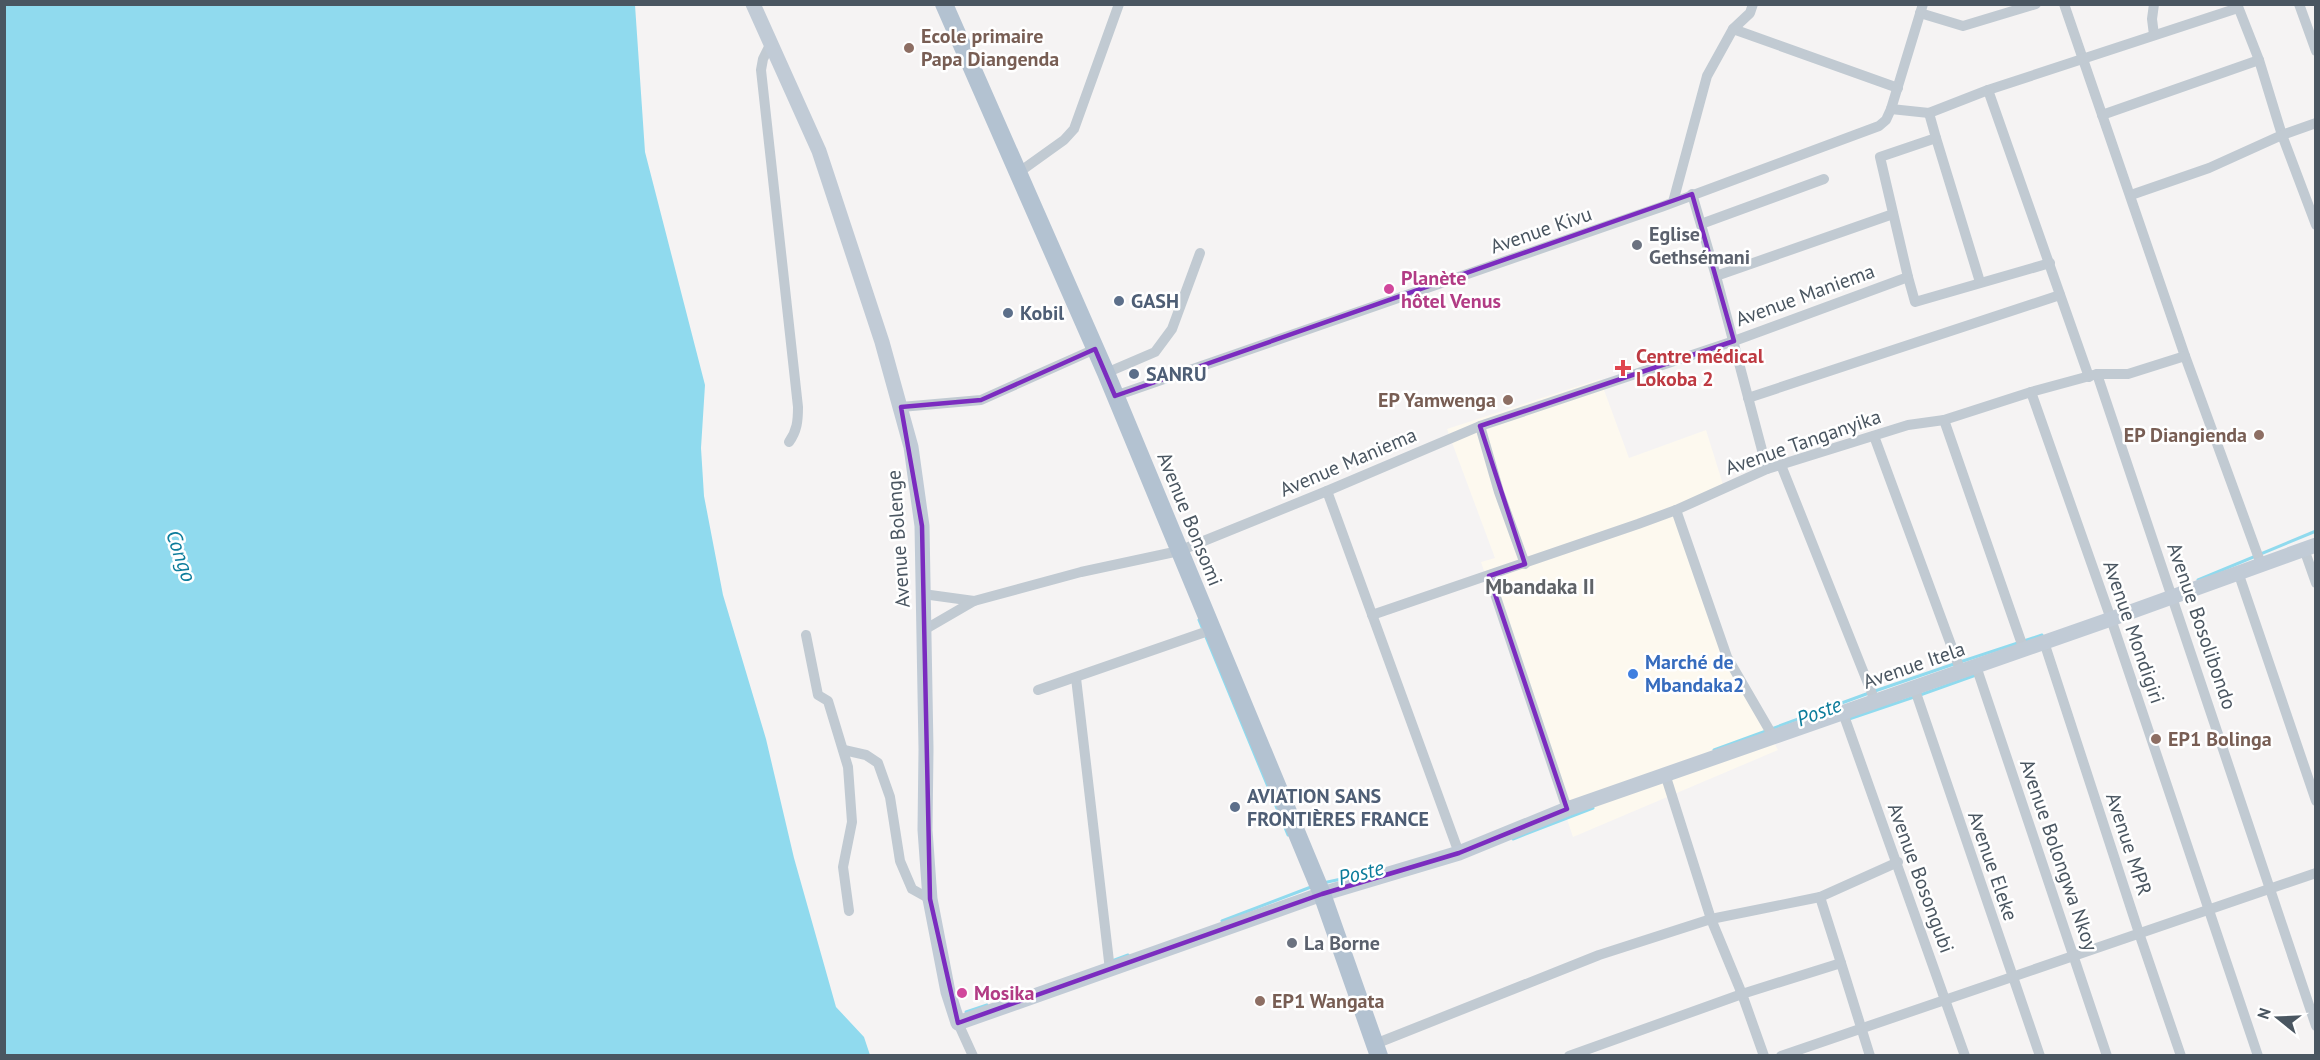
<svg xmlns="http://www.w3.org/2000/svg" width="2320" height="1060" viewBox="0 0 2320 1060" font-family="'PT Sans',sans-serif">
<rect width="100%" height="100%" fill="#f5f3f3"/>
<path fill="#fdf9ef" d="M1600,379L1629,458L1706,430L1725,491L1679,514L1729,657L1778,750L1573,837L1481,562L1495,558L1447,429Z"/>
<path fill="#90daee" d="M5,4L635,5L645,152L705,385L701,448L704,496L723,595L766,739L794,858L836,1007L864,1037L870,1055H5Z"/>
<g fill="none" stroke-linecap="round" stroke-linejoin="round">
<g stroke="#90daee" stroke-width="3">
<path d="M2198,580L2316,531"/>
<path d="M1199,620L1288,835"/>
<path d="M1960,662L2042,635"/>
<path d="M1875,691L1954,664"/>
<path d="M1920,695L1976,675"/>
<path d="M1849,719L1914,697"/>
<path d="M1714,750L1869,693"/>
<path d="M1513,839L1593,808"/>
<path d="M1323,883L1355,876"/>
<path d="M1222,921L1311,887"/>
<path d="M1112,961L1128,955"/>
<path d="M966,1012L987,1005"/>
</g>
<g stroke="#c1cad2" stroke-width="10">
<path d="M2064,4L2185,356L2261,564"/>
<path d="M2237,4L2259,60L2282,135L2316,225"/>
<path d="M2299,4L2316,51"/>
<path d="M1920,13L1963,26L2036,4"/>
<path d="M1733,29L1898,88"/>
<path d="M2154,35L2152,19L2154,4"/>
<path d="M771,43L763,59L761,70L798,407C798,421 797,431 789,442"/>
<path d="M1988,90L2089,377"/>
<path d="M1891,109L1929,113L1988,90L2238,8"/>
<path d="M2102,115L2259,60"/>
<path d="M1936,138L1980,282"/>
<path d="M1018,173L1064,140L1074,129L1119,4"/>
<path d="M1692,194L1716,276L1767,469"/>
<path d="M2131,195L2209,168L2282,135L2316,123"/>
<path d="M1673,202L1707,76L1733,29L1750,13L1753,4"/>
<path d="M1701,224L1824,179"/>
<path d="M1716,276L1893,214"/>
<path d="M1908,277L1915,302L2050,263"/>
<path d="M1106,373L1155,352L1172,329L1200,253"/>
<path d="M2097,374L2316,1026"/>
<path d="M2031,392L2111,619L2258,1056"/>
<path d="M1115,396L1661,207L1879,126L1886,120L1891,109L1923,4"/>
<path d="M1748,398L2060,295"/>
<path d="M901,407L981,400L1095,349"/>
<path d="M1944,420L2024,650"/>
<path d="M1480,426L1499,492L1525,564"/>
<path d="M1874,436L1961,672"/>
<path d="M1781,465L1875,701"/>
<path d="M1327,491L1459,853"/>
<path d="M1676,510L1727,657L1774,738"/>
<path d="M2304,549L2316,583"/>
<path d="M2238,572L2316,801"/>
<path d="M1489,576L1567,809"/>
<path d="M923,594L974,601"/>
<path d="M1372,615L1638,524L1676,510L1767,469L1908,425L1944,420L2031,392L2097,374H2128L2185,356"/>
<path d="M924,630L974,601L1081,572L1179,551L1327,491L1480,426L1734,341L1908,277L1880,157L1936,138L1929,113"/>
<path d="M806,635L818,695L828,701L848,767L852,822L843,867L849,911"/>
<path d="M2044,642L2139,933L2181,1056"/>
<path d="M1976,666L2107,1056"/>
<path d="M1076,678L1110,970"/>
<path d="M1914,687L2040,1056"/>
<path d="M1038,690L1211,630"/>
<path d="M1843,713L1965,1056"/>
<path d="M844,750L866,755L878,763L890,797L900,861L912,889L930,899"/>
<path d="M1665,774L1711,919L1742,994L1764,1056"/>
<path d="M1841,963L1870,1056"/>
<path d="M958,1023L973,1056"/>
<path d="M1375,1044L1599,955L1711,919L1820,897L1898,862"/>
<path d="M1569,1056L1742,994L1841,963L1820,897"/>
<path d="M1781,1056L2316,873"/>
</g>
<path stroke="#c1cbd6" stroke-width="15" d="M753,4L819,151L882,342L911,447L922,526L926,749L925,830L930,899L948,992L958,1023L1322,894L1459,853L1567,809L2111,619L2316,545"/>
<path stroke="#b3c2d1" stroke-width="18" d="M944,4L1106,373L1322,894L1379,1056"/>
</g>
<path fill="none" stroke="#7b2cbf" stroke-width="4.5" stroke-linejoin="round" d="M1692,194L1734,341L1480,426L1525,564L1489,576L1567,809L1459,853L1322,894L958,1023L930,899L922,526L901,407L981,400L1095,349L1115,396Z"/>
<g fill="#8d6e63" stroke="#fff" stroke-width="2">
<circle cx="909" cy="48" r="6"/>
<circle cx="1508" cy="400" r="6"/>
<circle cx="2259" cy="435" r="6"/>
<circle cx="2156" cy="739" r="6"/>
<circle cx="1260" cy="1001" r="6"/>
</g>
<g fill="#6b7280" stroke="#fff" stroke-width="2">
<circle cx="1637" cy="245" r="6"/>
<circle cx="1292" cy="943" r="6"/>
</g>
<g fill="#d1479c" stroke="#fff" stroke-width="2">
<circle cx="1389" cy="289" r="6"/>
<circle cx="962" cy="993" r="6"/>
</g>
<g fill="#5c6f8a" stroke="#fff" stroke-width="2">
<circle cx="1119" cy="301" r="6"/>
<circle cx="1008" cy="313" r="6"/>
<circle cx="1134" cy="374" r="6"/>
<circle cx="1235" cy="807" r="6"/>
</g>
<path fill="#e0444e" stroke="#fff" stroke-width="2" d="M1620 359h6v6h6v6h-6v6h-6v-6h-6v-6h6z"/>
<circle fill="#3f7fe0" stroke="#fff" stroke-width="2" cx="1633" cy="674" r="6"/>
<g text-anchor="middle" stroke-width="5" stroke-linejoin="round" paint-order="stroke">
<g font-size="20" font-weight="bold" fill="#785e54" stroke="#fff" text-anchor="start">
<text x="921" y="43">Ecole primaire<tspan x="921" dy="23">Papa Diangenda</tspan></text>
<text x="1496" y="407" text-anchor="end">EP Yamwenga</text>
<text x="2247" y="442" text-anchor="end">EP Diangienda</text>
<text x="2168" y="746">EP1 Bolinga</text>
<text x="1272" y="1008">EP1 Wangata</text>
</g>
<g font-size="20" fill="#4a5661" stroke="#fff">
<text transform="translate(1541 230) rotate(-19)" y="7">Avenue Kivu</text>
<text transform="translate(1805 295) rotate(-20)" y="7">Avenue Maniema</text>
<text transform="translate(1803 442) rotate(-19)" y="7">Avenue Tanganyika</text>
<text transform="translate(1348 462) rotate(-23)" y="7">Avenue Maniema</text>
<text transform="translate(1190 519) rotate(68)" y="7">Avenue Bonsomi</text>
<text transform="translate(898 539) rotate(-94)" y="7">Avenue Bolenge</text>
<text transform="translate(2202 626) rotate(71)" y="7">Avenue Bosolibondo</text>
<text transform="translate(2134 632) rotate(71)" y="7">Avenue Mondigiri</text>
<text transform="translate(1914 665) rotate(-19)" y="7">Avenue Itela</text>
<text transform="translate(2129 844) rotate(72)" y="7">Avenue MPR</text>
<text transform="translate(2059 855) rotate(71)" y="7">Avenue Bolongwa Nkoy</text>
<text transform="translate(1993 866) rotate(71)" y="7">Avenue Eleke</text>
<text transform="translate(1921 878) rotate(70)" y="7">Avenue Bosongubi</text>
</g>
<g font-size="20" font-weight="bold" fill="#5b616d" stroke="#fff" text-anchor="start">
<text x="1649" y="241">Eglise<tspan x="1649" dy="23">Gethsémani</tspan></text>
<text x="1304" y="950">La Borne</text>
</g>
<g font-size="20" font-weight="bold" fill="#b23c85" stroke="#fff" text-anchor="start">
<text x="1401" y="285">Planète<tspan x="1401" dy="23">hôtel Venus</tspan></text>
<text x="974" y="1000">Mosika</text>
</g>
<g font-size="20" font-weight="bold" fill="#4e5e75" stroke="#fff" text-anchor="start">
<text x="1131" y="308">GASH</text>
<text x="1020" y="320">Kobil</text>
<text x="1146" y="381">SANRU</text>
<text x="1247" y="803">AVIATION SANS<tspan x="1247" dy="23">FRONTIÈRES FRANCE</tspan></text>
</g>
<g font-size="20" font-weight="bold" fill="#be3a42" stroke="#fff" text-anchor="start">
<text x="1636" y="363">Centre médical<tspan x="1636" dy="23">Lokoba 2</tspan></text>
</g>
<g font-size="20" font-weight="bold" fill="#366cbe" stroke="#fff" text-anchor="start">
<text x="1645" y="669">Marché de<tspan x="1645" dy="23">Mbandaka2</tspan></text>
</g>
<g font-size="21" font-style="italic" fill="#0c7c9b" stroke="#fff">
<text transform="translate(181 556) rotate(71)" y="7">Congo</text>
<text transform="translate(1819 712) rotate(-21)" y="7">Poste</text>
<text transform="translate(1361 873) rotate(-14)" y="7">Poste</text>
</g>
<g font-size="21" font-weight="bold" fill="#5f6368" stroke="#fff">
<text x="1540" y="594">Mbandaka II</text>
</g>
</g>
<rect width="2320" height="1060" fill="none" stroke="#4a5661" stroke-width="12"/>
<g transform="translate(2278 1018) rotate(288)" stroke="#ffffff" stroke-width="4.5" paint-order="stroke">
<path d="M0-4.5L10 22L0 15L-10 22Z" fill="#4a5661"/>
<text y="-9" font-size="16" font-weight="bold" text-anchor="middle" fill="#4a5661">N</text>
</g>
</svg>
